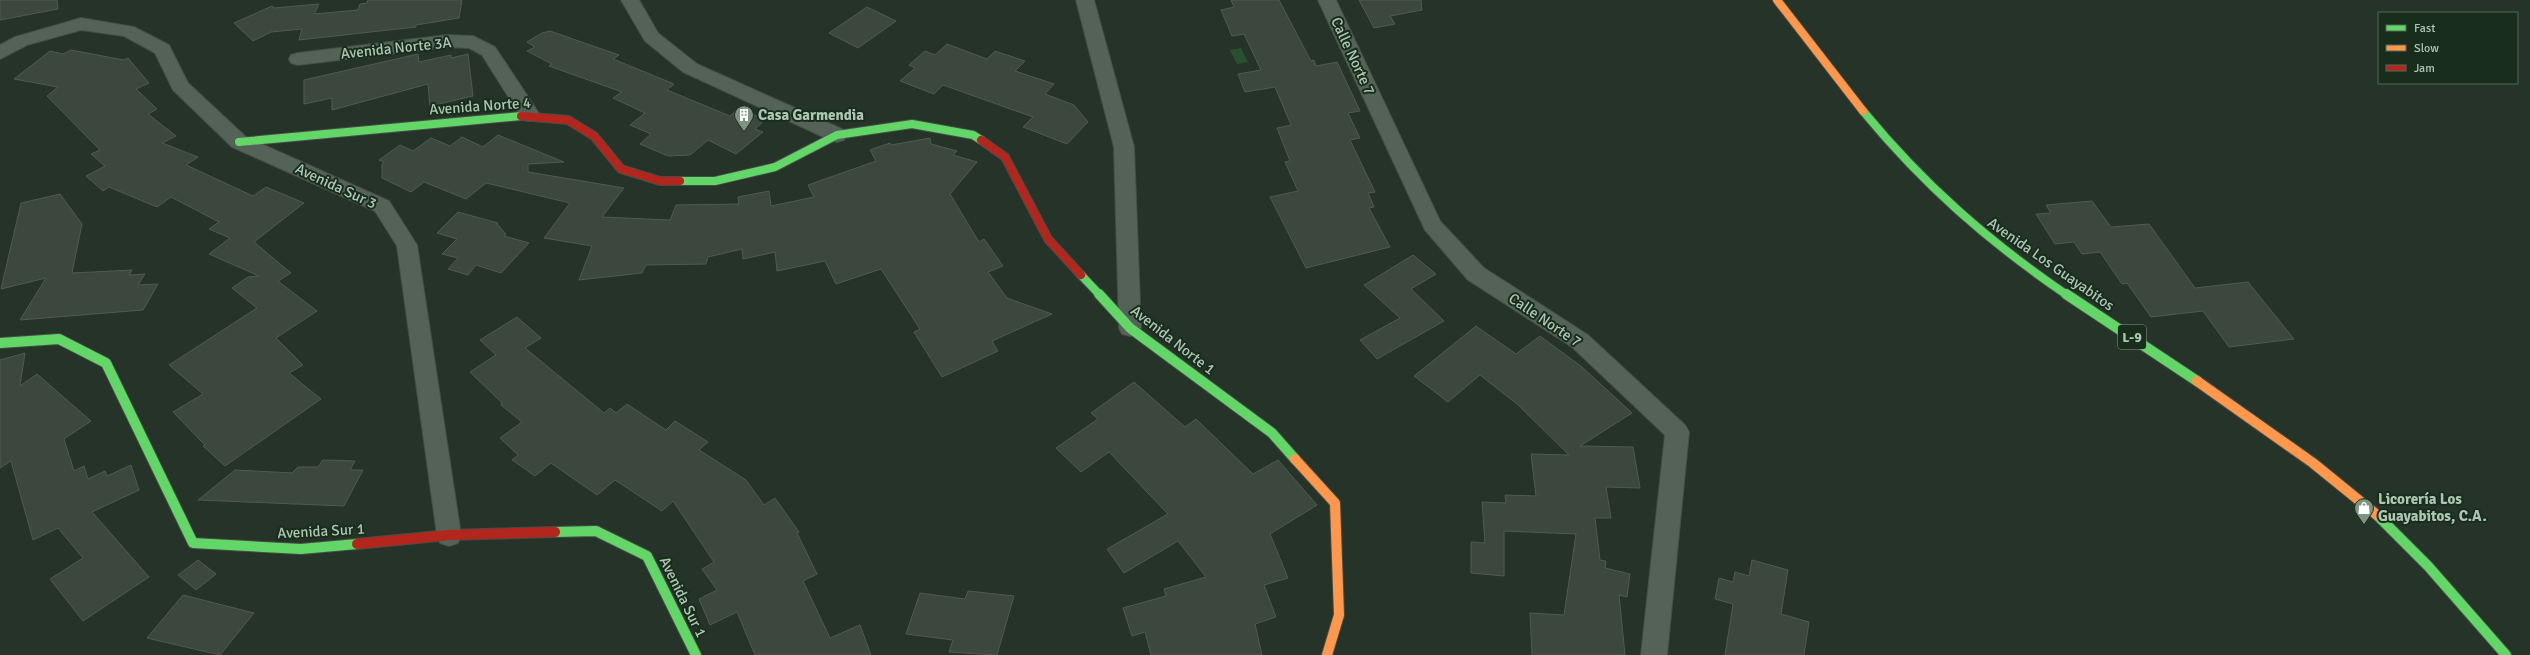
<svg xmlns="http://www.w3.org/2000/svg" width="2530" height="655" viewBox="0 0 2530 655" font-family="Signika,sans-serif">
<rect width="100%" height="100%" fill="#263328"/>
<path fill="#28502f" d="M1241,48L1248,62L1237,64L1230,50Z"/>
<g fill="#3c483d" stroke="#4d5c50">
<path d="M0,0H57L58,9L0,20Z"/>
<path d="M368,0H462L459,18L416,25V27L299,40L302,29L271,32L253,41L234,23L272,6L274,8L319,4L314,14L358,10L360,4L367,3Z"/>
<path d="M1231,0H1279L1311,61L1314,60L1316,66L1337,62L1360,111L1348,113L1360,138L1350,140L1375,192L1368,193L1374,207L1369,208L1390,247L1306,268L1270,197L1298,191L1285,162L1290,161L1277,128L1291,125L1275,87L1245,92L1238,74L1261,70L1244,34L1232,36L1221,10L1234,7Z"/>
<path d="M1359,0H1421L1422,10L1390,16L1395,24L1374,28Z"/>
<path d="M867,7L896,21L858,48L829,33Z"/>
<path d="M550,31L619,55L613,59L674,84L667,90L730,116L739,108L765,120L755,129L763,132L736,154L708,140L690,155L668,156L640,144L651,134L630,125L645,113L613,98L622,92L549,66L552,64L527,51L535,47L527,42L542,33Z"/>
<path d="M947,44L987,59L995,51L1025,61L1015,71L1054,84L1045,94L1074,105L1088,122L1067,144L1023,127L1033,117L943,85L934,94L900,81L915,68L909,65L925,51L935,55Z"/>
<path d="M71,50L124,60L128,58L149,83L136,89L157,109L148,114L176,136L162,143L198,157L186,165L253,196L266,187L304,203L254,242L291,273L278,281L317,311L276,338L303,365L289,373L321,399L225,466L203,446L205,445L173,412L203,394L169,365L257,308L232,288L248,277L259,276L209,254L230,238L209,229L219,222L171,197L157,207L109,187L103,191L86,176L105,166L91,154L100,150L47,96L58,87L14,79L50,51L63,54Z"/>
<path d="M418,54L419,62L451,55V58L468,54L473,96L430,106L428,84L332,110V98L304,104V80Z"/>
<path d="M498,135L564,162L528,164V172L624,188L602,217L670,220L676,205L739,204L738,197L769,191L771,206L814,197L808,185L876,161L870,150L890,143L891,145L930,138L931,144L957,151L953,155L977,162L950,194L979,242L984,239L1003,266L988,272L1007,298L1052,314L992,341L998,351L942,377L914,332L920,329L881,269L836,284L825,261L777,271L775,252L743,259L742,249L708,257L706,264L646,265L642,273L579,280L592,246L544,238L570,203L486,183L466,199L424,182L411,192L382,178V164L384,162L379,160L400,145L413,151L431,138L450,146L462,137L483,147Z"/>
<path d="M60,194L82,224L72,273L132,270L129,275L145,274L138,285L158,284L143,310L20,320L46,278L1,289L21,203Z"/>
<path d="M2092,201L2111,227L2149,224L2195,288L2248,282L2294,339L2229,347L2203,311L2151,317L2127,283L2122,284L2100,252L2082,254L2074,242L2055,244L2036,214L2051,213L2046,205Z"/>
<path d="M458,212L498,223L497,224L506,234L504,236L529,243L501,273L476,265L468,275L448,269L458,258L442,254L457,239L437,233Z"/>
<path d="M1413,255L1436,274L1411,289L1444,321L1377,359L1360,340L1400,318L1364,285Z"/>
<path d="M517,317L541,338L525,348L604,413L610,408L616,413L627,404L666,430L675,421L708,442L699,450L746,480L764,505L775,498L799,532L797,533L817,574L803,581L830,638L860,625L871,655H755L737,612L710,625L699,599L717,590L702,569L714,562L673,501L662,511L615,480L597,495L551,463L535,476L512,460L518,455L500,438L522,422L501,405L502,403L470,372L496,355L480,340Z"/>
<path d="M1476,326L1516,354L1540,336L1582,367L1632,413L1580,446L1633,447L1640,488L1606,487L1611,518H1595L1600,560L1606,561L1605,568L1630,574L1627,597L1619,595L1625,655H1532L1530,613L1564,615L1576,534L1504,531V576L1471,573V542L1485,543L1482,502L1506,503L1505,495L1536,496L1531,454L1569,455L1517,404L1480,375L1448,402L1414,376Z"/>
<path d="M25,353L20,386L37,374L91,421L64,439L74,471L84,466L88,479L105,471L107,476L131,465L139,490L92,512L149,577L83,621L50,579L83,558L58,528L33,540L11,461L0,468V360Z"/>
<path d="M1134,382L1185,427L1196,419L1253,474L1278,460L1317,505L1270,534L1288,578L1264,585L1276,617L1255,624L1262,655H1151L1145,632L1132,636L1123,608L1166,596L1164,589L1206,577L1178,541L1124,573L1107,549L1168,514L1109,452L1081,472L1056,448L1098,419L1091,413Z"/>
<path d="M323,460L355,461L350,470H363L344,506L198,500L235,470L292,473L298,467H318Z"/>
<path d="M198,560L216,574L196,590L178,575Z"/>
<path d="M1752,560L1788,570L1781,614L1809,622L1804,655H1725L1733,604L1715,599L1719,578L1733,582L1735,572L1749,576Z"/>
<path d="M968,591L1014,596L997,655L949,652L953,640L906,634L920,593L965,599Z"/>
<path d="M183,595L254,613L220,655L147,638Z"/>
</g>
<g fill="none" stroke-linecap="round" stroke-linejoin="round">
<g stroke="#444e46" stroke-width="2">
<g id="street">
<path d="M621,0H639L658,33L697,64L844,130L847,135L844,140L837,142L830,140L683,72L645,41Z"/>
<path d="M1076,0H1094L1134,147L1141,328L1138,334L1130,336L1122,334L1119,328L1114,147Z"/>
<path d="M1318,0H1336L1440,221L1484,268L1588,335L1685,425L1689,432L1667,655H1641L1665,435L1572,347L1468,280L1425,230Z"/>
<path d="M81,18L134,27L169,45L188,83L246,137L389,201L417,245L461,535L458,543L449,546L440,543L437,535L397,246L375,211L232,147L173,90L155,53L124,36L81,30L27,45L0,59V45L15,37Z"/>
<path d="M447,35L473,36L495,47L540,115L537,120L530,121L523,120L482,55L469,48L447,47L298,65L291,63L289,59L291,55L298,53Z"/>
</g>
</g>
<g stroke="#444e46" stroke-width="10">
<g id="fast-far1">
<path d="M1863,111C1924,185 1988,241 2067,295"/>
<path d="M239,142L521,116"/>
<path d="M680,181H715L775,167L837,135L912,124L973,135L981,140"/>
<path d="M1081,275L1100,295"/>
</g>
</g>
<g stroke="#444e46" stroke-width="12">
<g id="fast">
<path d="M1099,294L1130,328L1272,433L1295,459"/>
<path d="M2066,294L2197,381"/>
<path d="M0,343L59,339L106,363L193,543L301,549L357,544"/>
<path d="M2377,515L2428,566L2506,655"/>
<path d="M555,532L596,531L647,556L696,655"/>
</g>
</g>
<g stroke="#444e46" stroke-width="10">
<path id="slow-far1" d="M1777,0L1863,111"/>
</g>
<g stroke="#444e46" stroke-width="12">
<g id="slow">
<path d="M2197,381L2313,463L2377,515"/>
<path d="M1295,459L1335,503L1339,615L1327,655"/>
</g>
</g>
<g stroke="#444e46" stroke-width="10">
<g id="jam-far1">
<path d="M521,116L568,120L594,136L621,169L660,181H680"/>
<path d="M981,140L1005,157L1048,239L1081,275"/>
</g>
</g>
<g stroke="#444e46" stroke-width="12">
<path id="jam" d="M357,544L449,535L555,532"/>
</g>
<use href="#street" fill="#556258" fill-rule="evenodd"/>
<use href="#fast-far1" stroke="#63d668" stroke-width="8"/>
<use href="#fast" stroke="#63d668" stroke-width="10"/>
<use href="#slow-far1" stroke="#ff974d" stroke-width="8"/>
<use href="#slow" stroke="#ff974d" stroke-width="10"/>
<use href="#jam-far1" stroke="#b3261e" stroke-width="8"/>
<use href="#jam" stroke="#b3261e" stroke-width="10"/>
</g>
<defs>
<g id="building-pin" transform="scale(1)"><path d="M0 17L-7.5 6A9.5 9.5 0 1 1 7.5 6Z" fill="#7e9382" stroke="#192d1d"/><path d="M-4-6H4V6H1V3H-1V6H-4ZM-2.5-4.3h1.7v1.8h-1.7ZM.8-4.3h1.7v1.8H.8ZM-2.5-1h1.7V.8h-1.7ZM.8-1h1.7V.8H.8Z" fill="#fff"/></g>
<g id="shop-pin" transform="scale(1)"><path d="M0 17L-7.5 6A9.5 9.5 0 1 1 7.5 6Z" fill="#7e9382" stroke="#192d1d"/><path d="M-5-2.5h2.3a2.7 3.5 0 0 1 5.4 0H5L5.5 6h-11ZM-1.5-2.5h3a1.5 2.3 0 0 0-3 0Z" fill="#fff"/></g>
</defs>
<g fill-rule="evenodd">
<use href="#building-pin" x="744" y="115"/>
<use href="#shop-pin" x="2364" y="508"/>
</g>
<g text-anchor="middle" stroke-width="4" stroke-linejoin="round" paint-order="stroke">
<rect fill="#192d1d" stroke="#819886" stroke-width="1" x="2118" y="325" width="28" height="24" rx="3"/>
<g font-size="14" font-weight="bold" fill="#aec6b3">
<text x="2132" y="342">L-9</text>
</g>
<g font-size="15" fill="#aec6b3" stroke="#192d1d">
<text transform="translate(396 48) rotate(-6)" y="5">Avenida Norte 3A</text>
<text transform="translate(1353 56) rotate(65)" y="5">Calle Norte 7</text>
<text transform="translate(480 106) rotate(-4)" y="5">Avenida Norte 4</text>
<text transform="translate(336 186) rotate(25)" y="5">Avenida Sur 3</text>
<text transform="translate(2051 264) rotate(35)" y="5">Avenida Los Guayabitos</text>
<text transform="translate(1545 320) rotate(34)" y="5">Calle Norte 7</text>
<text transform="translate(1173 340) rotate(38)" y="5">Avenida Norte 1</text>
<text transform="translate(321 531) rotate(-3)" y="5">Avenida Sur 1</text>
<text transform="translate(683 597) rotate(64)" y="5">Avenida Sur 1</text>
</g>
<g font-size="15" font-weight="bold" fill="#aec6b3" stroke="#192d1d" text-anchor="start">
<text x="758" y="120">Casa Garmendia</text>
<text x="2378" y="504">Licorería Los<tspan x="2378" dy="17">Guayabitos, C.A.</tspan></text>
</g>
</g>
<rect x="2378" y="12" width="140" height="72" fill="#192d1d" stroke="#556a59"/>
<rect x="2386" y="25" width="20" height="6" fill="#63d668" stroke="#556a59"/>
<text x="2414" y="32" font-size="12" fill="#aec6b3">Fast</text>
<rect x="2386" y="45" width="20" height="6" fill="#ff974d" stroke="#556a59"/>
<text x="2414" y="52" font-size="12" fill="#aec6b3">Slow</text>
<rect x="2386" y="65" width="20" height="6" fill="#b3261e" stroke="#556a59"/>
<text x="2414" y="72" font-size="12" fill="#aec6b3">Jam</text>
</svg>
